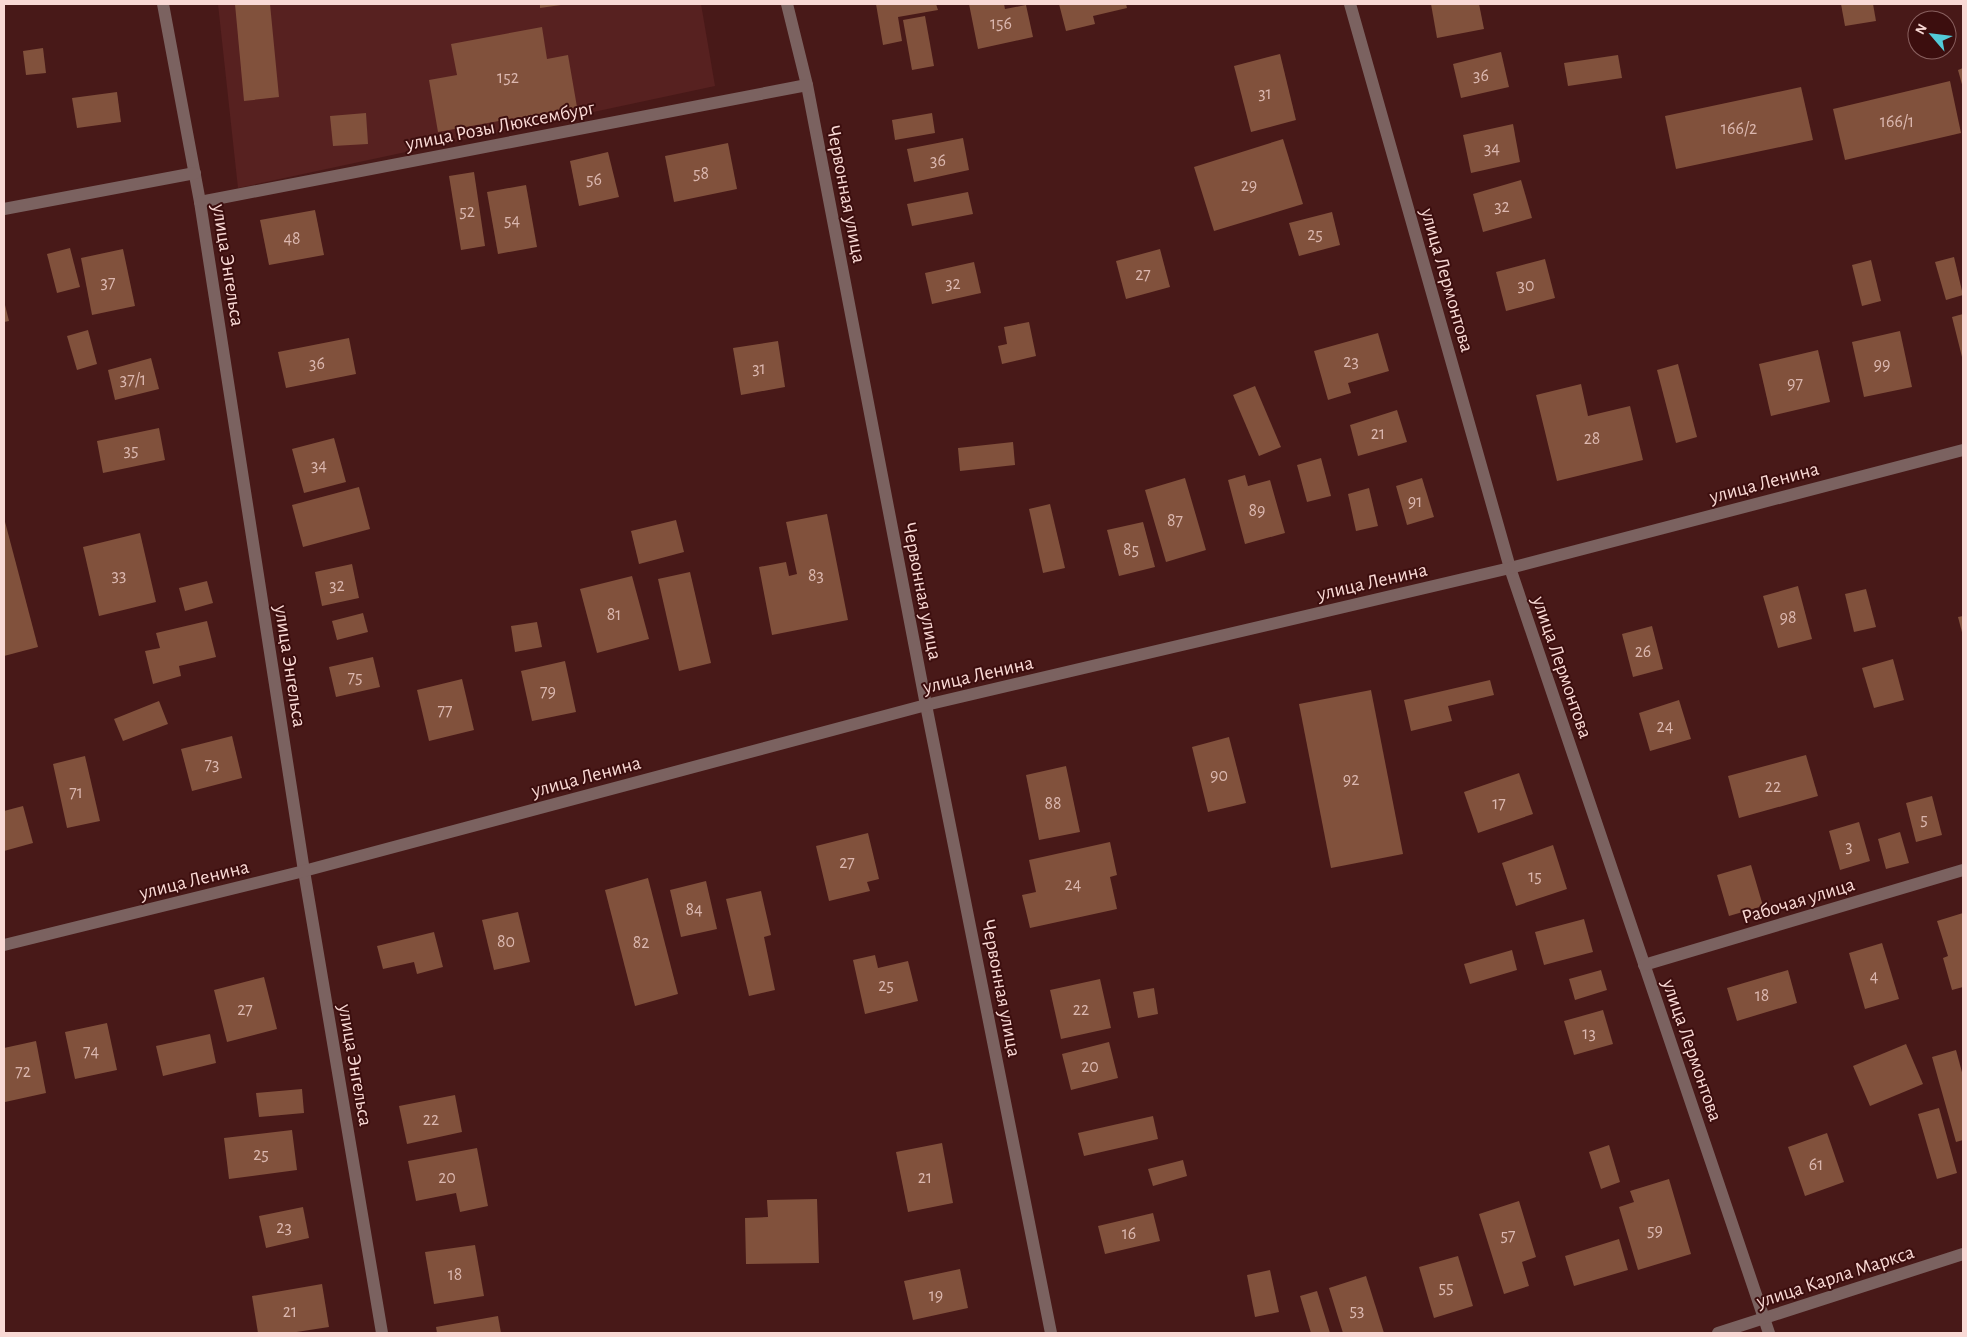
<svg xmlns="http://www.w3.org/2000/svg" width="1967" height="1337" viewBox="0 0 1967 1337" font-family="'Alegreya Sans',sans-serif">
<rect width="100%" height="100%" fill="#481918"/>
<path fill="#572120" d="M218,4H701L715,86L238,188Z"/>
<g fill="#81513c">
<path d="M235,4H270L279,97L244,101Z"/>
<path d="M540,4H561V5L540,8Z"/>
<path d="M876,4H936L938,10L898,17L902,41L883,45Z"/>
<path d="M969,4H1004L1005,9L1026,5L1033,37L978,49Z"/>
<path d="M1059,4H1126L1127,8L1093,16L1095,24L1066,31Z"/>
<path d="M1431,4H1479L1484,29L1437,38Z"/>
<path d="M1841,4H1873L1876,21L1845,26Z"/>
<path d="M925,16L934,66L912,70L903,20Z"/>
<path d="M542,27L547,59L568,55L577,107L438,132L429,80L457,75L451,44Z"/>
<path d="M43,48L46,73L26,75L23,51Z"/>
<path d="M1501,52L1509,87L1461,98L1453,64Z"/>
<path d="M1280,54L1296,120L1251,132L1234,66Z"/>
<path d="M1618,55L1622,78L1568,86L1564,63Z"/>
<path d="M1963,68V88L1958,70Z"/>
<path d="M1950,81L1961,133L1845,160L1833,109Z"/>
<path d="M1801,87L1813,140L1676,169L1665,116Z"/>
<path d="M117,92L121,122L77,128L72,98Z"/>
<path d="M366,113L368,144L333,146L330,116Z"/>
<path d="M932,113L935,133L895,140L892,120Z"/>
<path d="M1513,124L1520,162L1471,173L1463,135Z"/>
<path d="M963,138L969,170L914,182L907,149Z"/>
<path d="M1283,139L1303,204L1214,231L1194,167Z"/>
<path d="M728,143L737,189L674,202L665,156Z"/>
<path d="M608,152L619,197L579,206L570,161Z"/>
<path d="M474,172L485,246L461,250L449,176Z"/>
<path d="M1521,180L1532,218L1483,232L1473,194Z"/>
<path d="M526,185L537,247L498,254L487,192Z"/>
<path d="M968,192L973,214L912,226L907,204Z"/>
<path d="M315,210L324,255L269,265L260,220Z"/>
<path d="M1332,212L1340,245L1299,256L1289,223Z"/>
<path d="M70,248L80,287L57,293L47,254Z"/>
<path d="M123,249L135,306L92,315L81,258Z"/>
<path d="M1160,249L1170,287L1126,299L1116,261Z"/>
<path d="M1954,257L1963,295L1946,300L1935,262Z"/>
<path d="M1545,259L1555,298L1506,311L1496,272Z"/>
<path d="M1871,260L1881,301L1862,306L1852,265Z"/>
<path d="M974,262L981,293L932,304L925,273Z"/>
<path d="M4,301L9,321L4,322Z"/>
<path d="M1963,314V361L1952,317Z"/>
<path d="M1029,322L1036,356L1002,364L998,346L1007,344L1004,327Z"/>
<path d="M88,330L97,364L77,370L67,336Z"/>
<path d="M1900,331L1912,387L1864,397L1852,342Z"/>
<path d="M1378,333L1389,371L1348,383L1351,393L1328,400L1314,351Z"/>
<path d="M349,338L356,374L286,388L278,352Z"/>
<path d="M778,341L785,387L741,395L733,348Z"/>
<path d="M1818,350L1830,402L1771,416L1759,364Z"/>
<path d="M151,358L159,389L115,400L108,370Z"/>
<path d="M1678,364L1697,437L1676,443L1657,370Z"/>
<path d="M1581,384L1588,416L1630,406L1643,460L1557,481L1536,395Z"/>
<path d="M1255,386L1281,447L1259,456L1233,395Z"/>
<path d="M1397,410L1407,442L1358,456L1350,425Z"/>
<path d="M159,428L165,460L103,473L97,441Z"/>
<path d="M334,438L346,482L304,493L292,449Z"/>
<path d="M1013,442L1015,465L960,471L958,448Z"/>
<path d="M1321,458L1331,496L1307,502L1297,465Z"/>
<path d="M1245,475L1248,486L1270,480L1285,533L1245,544L1228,480Z"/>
<path d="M1185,478L1206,550L1166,562L1145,490Z"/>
<path d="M1422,478L1434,517L1407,525L1396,486Z"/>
<path d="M359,487L370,529L303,547L292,505Z"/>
<path d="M1369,488L1378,526L1356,531L1348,494Z"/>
<path d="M1050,504L1065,568L1043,573L1029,509Z"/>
<path d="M827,514L848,620L772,635L759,567L786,562L789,576L797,574L786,522Z"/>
<path d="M4,518L38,647L4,656Z"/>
<path d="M676,520L684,552L639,564L631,531Z"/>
<path d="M1143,522L1155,567L1119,576L1107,530Z"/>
<path d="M140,533L156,602L99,616L83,547Z"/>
<path d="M352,564L359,598L322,606L315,572Z"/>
<path d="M690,572L711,663L679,671L658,579Z"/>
<path d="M632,576L649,639L597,653L580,589Z"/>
<path d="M207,581L213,603L185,611L179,588Z"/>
<path d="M1798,586L1812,639L1778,648L1763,596Z"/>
<path d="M1866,589L1876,627L1854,632L1845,594Z"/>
<path d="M363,613L368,632L337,640L332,621Z"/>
<path d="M1963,616V636L1958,617Z"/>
<path d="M207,621L216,657L179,666L181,676L153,684L145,651L160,648L156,633Z"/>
<path d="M537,622L542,647L515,652L511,626Z"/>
<path d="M1652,626L1663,669L1633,677L1622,634Z"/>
<path d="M373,657L380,687L336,697L329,667Z"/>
<path d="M1893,659L1904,700L1874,708L1862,668Z"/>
<path d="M565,661L576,712L532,721L521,671Z"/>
<path d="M462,679L474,730L429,741L417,690Z"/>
<path d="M1490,680L1494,695L1448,706L1452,721L1411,731L1404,700Z"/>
<path d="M1371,690L1403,854L1331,868L1299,704Z"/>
<path d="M1679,700L1691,739L1650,751L1639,713Z"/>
<path d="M159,701L168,724L123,741L114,719Z"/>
<path d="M232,736L242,778L192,791L181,749Z"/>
<path d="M1229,737L1246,803L1208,812L1192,747Z"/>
<path d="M1806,755L1818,796L1739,818L1728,776Z"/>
<path d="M85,756L100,821L67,828L53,764Z"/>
<path d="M1066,766L1080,832L1039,840L1026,775Z"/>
<path d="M1519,773L1533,814L1478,833L1464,792Z"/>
<path d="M1932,796L1942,835L1916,842L1906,803Z"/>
<path d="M23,806L33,843L4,851V811Z"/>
<path d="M1859,822L1870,861L1840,870L1829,831Z"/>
<path d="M1900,832L1909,863L1886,869L1878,839Z"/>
<path d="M868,833L879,879L867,882L870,891L829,901L816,846Z"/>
<path d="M1110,842L1117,875L1110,877L1117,909L1030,928L1022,895L1036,892L1029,860Z"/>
<path d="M1553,845L1567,889L1516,906L1502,863Z"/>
<path d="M1751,865L1763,906L1729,916L1717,875Z"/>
<path d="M648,878L678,994L635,1006L605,890Z"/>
<path d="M706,881L717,929L681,937L670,890Z"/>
<path d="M761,891L771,935L764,937L775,990L749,996L726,899Z"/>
<path d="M518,912L530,962L494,970L482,920Z"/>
<path d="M1963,913V987L1952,990L1943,958L1948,956L1937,921Z"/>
<path d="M1584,919L1593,952L1544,965L1535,932Z"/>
<path d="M434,932L443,967L417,974L414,962L383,969L377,946Z"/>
<path d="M1882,943L1899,999L1865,1009L1849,953Z"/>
<path d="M1512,950L1517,970L1470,984L1464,964Z"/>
<path d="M875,955L878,968L908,961L918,1001L865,1014L853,960Z"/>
<path d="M1601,970L1607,990L1575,1000L1569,979Z"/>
<path d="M1788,970L1797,1003L1737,1021L1727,988Z"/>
<path d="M264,977L277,1029L227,1042L214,990Z"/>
<path d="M1100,979L1111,1028L1061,1039L1050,990Z"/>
<path d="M1154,988L1158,1014L1138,1018L1133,992Z"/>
<path d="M1603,1010L1613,1044L1574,1055L1564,1021Z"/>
<path d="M107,1023L117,1070L75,1079L65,1032Z"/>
<path d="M210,1034L216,1063L163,1076L156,1046Z"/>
<path d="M36,1041L46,1093L5,1102L4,1048Z"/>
<path d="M1109,1042L1118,1078L1071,1090L1062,1054Z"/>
<path d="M1906,1044L1923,1084L1870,1106L1853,1066Z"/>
<path d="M1956,1050L1963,1076V1140L1956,1142L1932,1057Z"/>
<path d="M302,1089L304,1113L259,1117L256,1093Z"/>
<path d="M455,1095L462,1132L407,1144L399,1106Z"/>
<path d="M1939,1108L1957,1173L1937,1179L1918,1114Z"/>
<path d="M1153,1116L1158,1139L1084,1156L1078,1133Z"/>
<path d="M292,1130L297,1170L229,1179L224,1138Z"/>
<path d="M1827,1133L1844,1182L1805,1196L1788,1147Z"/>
<path d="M942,1143L953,1203L908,1212L896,1152Z"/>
<path d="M1609,1145L1620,1182L1601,1189L1589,1152Z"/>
<path d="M477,1148L488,1206L460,1212L456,1193L416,1201L408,1161Z"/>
<path d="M1183,1160L1187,1176L1153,1186L1148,1169Z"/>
<path d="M1669,1179L1691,1254L1638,1270L1619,1207L1634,1202L1630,1191Z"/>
<path d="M817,1199L819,1263L746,1264L745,1218L768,1217L767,1200Z"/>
<path d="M1519,1201L1536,1257L1522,1262L1529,1286L1504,1294L1479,1214Z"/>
<path d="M303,1207L309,1238L266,1248L259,1216Z"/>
<path d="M1153,1213L1160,1241L1105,1254L1098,1226Z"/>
<path d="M1619,1239L1628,1270L1574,1286L1565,1256Z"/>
<path d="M475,1245L484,1296L434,1304L425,1252Z"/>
<path d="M1458,1256L1473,1306L1434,1318L1419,1267Z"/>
<path d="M960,1269L968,1308L913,1320L904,1281Z"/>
<path d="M1270,1270L1279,1312L1255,1317L1247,1275Z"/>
<path d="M1366,1276L1384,1333H1343L1329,1288Z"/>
<path d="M322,1284L329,1327L290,1333H258L252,1296Z"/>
<path d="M1317,1291L1330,1333H1311L1300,1296Z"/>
<path d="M498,1316L501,1333H437L436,1327Z"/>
</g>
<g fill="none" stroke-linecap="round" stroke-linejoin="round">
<g stroke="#7b6260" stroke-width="12">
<path d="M163,4L200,202L304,871L382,1333"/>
<path d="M787,4L807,85L926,705L1051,1333"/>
<path d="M1350,4L1510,568L1769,1333"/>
<path d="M200,202L807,85"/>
<path d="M4,209L195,173"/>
<path d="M4,945L304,871L926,705L1510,568L1963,450"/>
<path d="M1644,965L1963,870"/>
<path d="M1718,1333L1963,1254"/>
</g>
</g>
<g text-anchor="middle" stroke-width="4" stroke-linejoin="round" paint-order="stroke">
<g font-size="18" fill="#dbb7af">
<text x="1001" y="29">156</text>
<text x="1481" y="81">36</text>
<text x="508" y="83">152</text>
<text x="1265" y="99">31</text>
<text x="1897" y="127">166/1</text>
<text x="1739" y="134">166/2</text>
<text x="1492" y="154">34</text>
<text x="938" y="166">36</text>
<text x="701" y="179">58</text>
<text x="594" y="185">56</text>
<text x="1249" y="191">29</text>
<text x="1502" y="212">32</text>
<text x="467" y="217">52</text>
<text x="512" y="226">54</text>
<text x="1315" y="240">25</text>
<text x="292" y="244">48</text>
<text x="1143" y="280">27</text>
<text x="108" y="288">37</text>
<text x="953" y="289">32</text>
<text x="1526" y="291">30</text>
<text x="1351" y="367">23</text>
<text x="317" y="369">36</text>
<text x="1882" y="370">99</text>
<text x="759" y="374">31</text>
<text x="133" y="385">37/1</text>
<text x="1795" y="389">97</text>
<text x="1378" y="439">21</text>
<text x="1592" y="444">28</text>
<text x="131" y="456">35</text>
<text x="319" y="471">34</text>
<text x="1415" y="507">91</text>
<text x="1257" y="516">89</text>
<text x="1175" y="526">87</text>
<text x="1131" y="555">85</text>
<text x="119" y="581">33</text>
<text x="816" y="581">83</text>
<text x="337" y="591">32</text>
<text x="614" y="620">81</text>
<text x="1788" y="623">98</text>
<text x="1643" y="657">26</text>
<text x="355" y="683">75</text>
<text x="548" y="697">79</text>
<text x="445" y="716">77</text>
<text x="1665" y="732">24</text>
<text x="212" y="770">73</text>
<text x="1219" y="781">90</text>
<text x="1351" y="785">92</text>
<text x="1773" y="792">22</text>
<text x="76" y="798">71</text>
<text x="1053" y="809">88</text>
<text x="1499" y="809">17</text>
<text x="1924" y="825">5</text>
<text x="1849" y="852">3</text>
<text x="847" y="868">27</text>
<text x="1535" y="882">15</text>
<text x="1073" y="890">24</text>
<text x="694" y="915">84</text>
<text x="506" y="947">80</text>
<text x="641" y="948">82</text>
<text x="1874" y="982">4</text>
<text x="886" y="991">25</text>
<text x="1762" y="1001">18</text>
<text x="245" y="1015">27</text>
<text x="1081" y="1015">22</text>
<text x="1589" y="1039">13</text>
<text x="91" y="1057">74</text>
<text x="1090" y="1072">20</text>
<text x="23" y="1077">72</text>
<text x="431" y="1125">22</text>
<text x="261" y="1160">25</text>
<text x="1816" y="1170">61</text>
<text x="447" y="1183">20</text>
<text x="925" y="1183">21</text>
<text x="284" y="1233">23</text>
<text x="1655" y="1236">59</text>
<text x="1129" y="1239">16</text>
<text x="1508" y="1241">57</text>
<text x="455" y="1280">18</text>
<text x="1446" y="1293">55</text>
<text x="936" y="1301">19</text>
<text x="1357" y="1316">53</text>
<text x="290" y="1317">21</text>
</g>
<g font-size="20" fill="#f9d9d5" stroke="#3c0e0e">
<text transform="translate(500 125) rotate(-11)" y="7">улица Розы Люксембург</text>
<text transform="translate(847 194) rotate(79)" y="7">Червонная улица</text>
<text transform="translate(229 265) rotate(81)" y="7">улица Энгельса</text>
<text transform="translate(1448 280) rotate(74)" y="7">улица Лермонтова</text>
<text transform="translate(1764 482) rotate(-15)" y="7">улица Ленина</text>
<text transform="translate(1372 581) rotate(-13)" y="7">улица Ленина</text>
<text transform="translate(923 591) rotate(79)" y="7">Червонная улица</text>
<text transform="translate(291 666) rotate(81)" y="7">улица Энгельса</text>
<text transform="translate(1563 667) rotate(71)" y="7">улица Лермонтова</text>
<text transform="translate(978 674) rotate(-13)" y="7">улица Ленина</text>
<text transform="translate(586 776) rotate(-15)" y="7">улица Ленина</text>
<text transform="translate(194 879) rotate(-14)" y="7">улица Ленина</text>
<text transform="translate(1798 900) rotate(-17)" y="7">Рабочая улица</text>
<text transform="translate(1002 988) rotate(79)" y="7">Червонная улица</text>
<text transform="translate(1693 1050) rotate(71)" y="7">улица Лермонтова</text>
<text transform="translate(356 1065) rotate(80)" y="7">улица Энгельса</text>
<text transform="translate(1835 1276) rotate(-18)" y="7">улица Карла Маркса</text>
</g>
</g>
<rect width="1967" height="1337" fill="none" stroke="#f9d9d5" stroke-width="10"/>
<g transform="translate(1932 35) rotate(298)"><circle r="24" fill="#3c0e0e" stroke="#885f5e"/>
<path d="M0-4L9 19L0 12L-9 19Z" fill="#52cbd8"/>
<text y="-8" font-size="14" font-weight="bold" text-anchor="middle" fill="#f9d9d5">N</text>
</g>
</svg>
